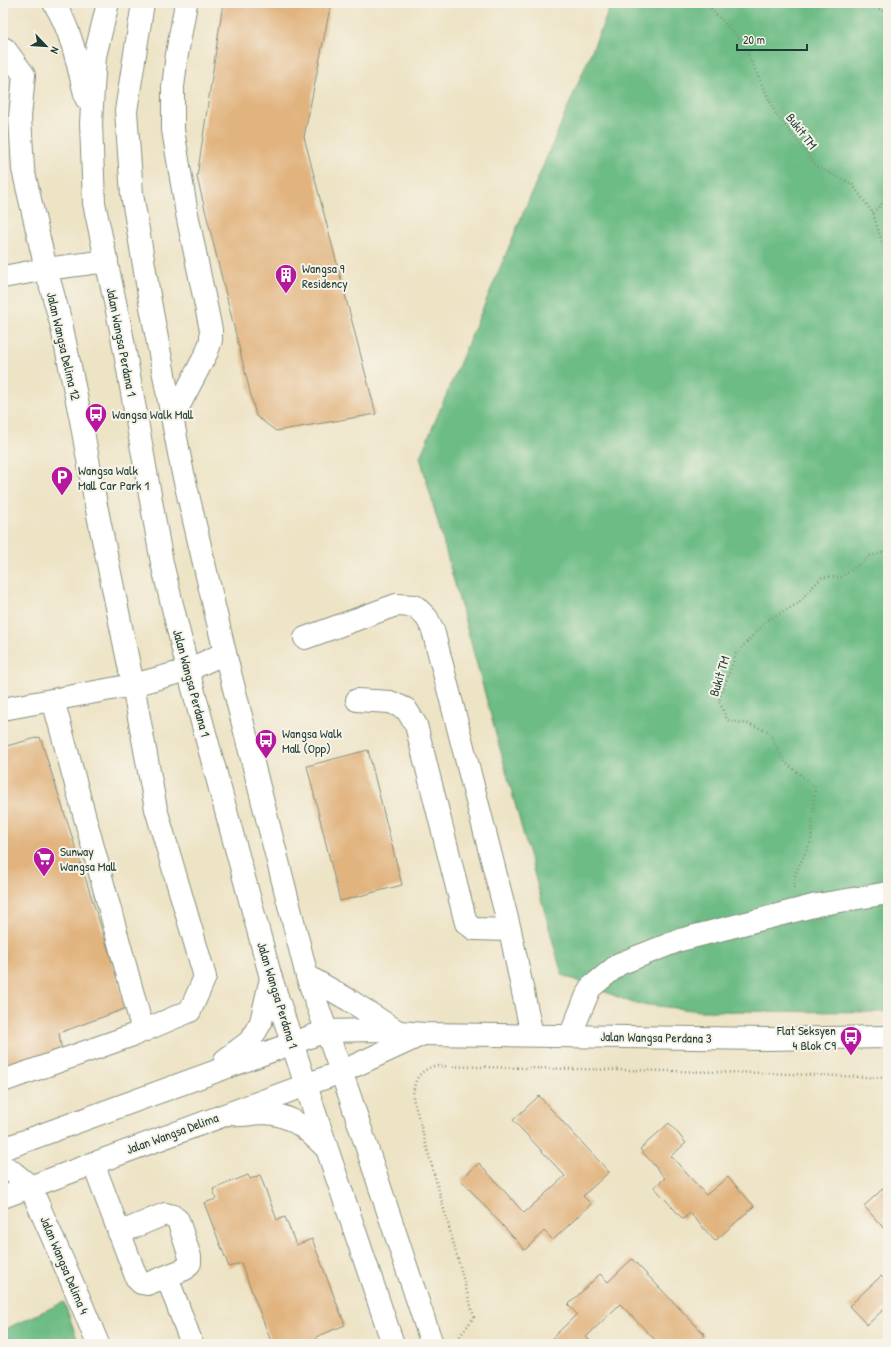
<svg xmlns="http://www.w3.org/2000/svg" width="891" height="1347" viewBox="0 0 891 1347" font-family="'Patrick Hand',sans-serif">
<rect width="100%" height="100%" fill="#f7f3e8"/>
<filter id="ink" filterUnits="userSpaceOnUse"><feTurbulence type="fractalNoise" baseFrequency=".025" numOctaves="2"/><feDisplacementMap in="SourceGraphic" scale="8" xChannelSelector="R" yChannelSelector="G"/><feConvolveMatrix kernelMatrix="1 2 1 2 8 2 1 2 1" color-interpolation-filters="sRGB"/></filter>
<filter id="wash" filterUnits="userSpaceOnUse"><feTurbulence type="fractalNoise" baseFrequency=".012" numOctaves="4" result="noise"/><feDisplacementMap in="SourceGraphic" scale="16" xChannelSelector="R" yChannelSelector="G"/><feGaussianBlur stdDeviation="0.9" result="paint"/><feColorMatrix in="noise" values="0 0 0 0 0 0 0 0 0 0 0 0 0 0 0 0 0 1.4 0 .05"/><feComposite in="paint" operator="in"/></filter>
<g filter="url(#wash)">
<rect width="100%" height="100%" fill="#ede3c5"/>
<g fill="#6dbc85" stroke="#467c5c">
<path d="M612,3H888V1012L700,1011L633,1003L562,975L420,457Z"/>
<path d="M64,1302L79,1344H3V1330Z"/>
</g>
<g id="blocks">
<g fill="#e1b37e">
<path d="M223,3H331L304,137L376,414L276,431L256,416L197,177Z"/>
<path d="M40,737L127,1008L59,1033L62,1052L3,1074V747Z"/>
<path d="M368,750L402,885L340,901L307,766Z"/>
<path d="M539,1096L609,1172L583,1196L591,1204L553,1240L544,1231L525,1250L461,1180L479,1163L524,1213L565,1176L513,1120Z"/>
<path d="M669,1123L686,1143L671,1156L706,1195L728,1177L754,1206L715,1241L690,1213L683,1219L654,1187L665,1178L640,1149Z"/>
<path d="M248,1175L250,1179L260,1175L277,1220L285,1217L296,1245L312,1239L345,1325L316,1337L319,1344H272L241,1263L229,1267L204,1203L216,1199L213,1189Z"/>
<path d="M888,1184V1233L864,1206Z"/>
<path d="M632,1259L705,1335L696,1344H659L620,1304L586,1337L593,1344H548L547,1343L577,1314L568,1305L600,1274L608,1282Z"/>
<path d="M881,1276L888,1283V1312L885,1308L867,1325L849,1306Z"/>
</g>
</g>
</g>
<g filter="url(#ink)">
<use href="#blocks" fill-opacity="0" stroke="#86907c" stroke-width="1"/>
<g fill="none" stroke-linecap="round" stroke-linejoin="round">
<g stroke="#86907c" stroke-width="24">
<g id="minor">
<path d="M54,3C72,31 78,66 86,98"/>
<path d="M108,3L95,56L91,123L94,203L121,330L162,563L188,670L271,978L315,1113L393,1344"/>
<path d="M143,3L126,111L132,194L151,307L182,469L225,653L307,976L349,1094L432,1344"/>
<path d="M3,48L5,49L24,75L20,117L23,169L46,269L61,323L81,420L96,505L133,685L156,809L205,977L190,1011L133,1035L3,1081"/>
<path d="M3,277L46,269L107,261"/>
<path d="M173,417L207,352L211,340V330L187,214L173,130V87L177,54L186,3"/>
<path d="M305,638L396,605L415,606L427,618L433,630L510,930L532,1035"/>
<path d="M53,700L143,1031"/>
<path d="M357,700L390,702L406,709L416,725L466,923L474,929L510,930"/>
<path d="M3,709L133,685L188,670L225,653"/>
<path d="M307,976L349,1000L397,1031"/>
<path d="M570,1036L590,988L619,964L680,940L817,905L888,893"/>
<path d="M225,1060L250,1041L261,1022L271,978"/>
<path d="M239,1115C247,1115 256,1113 264,1113C291,1114 307,1129 325,1147"/>
<path d="M3,1149L326,1031L374,1030L424,1034L766,1039L888,1037"/>
<path d="M93,1163L137,1279L141,1283L147,1284L185,1269L190,1263V1257L178,1220L173,1216L165,1214L119,1233"/>
<path d="M3,1169H9L30,1186L79,1298L98,1344"/>
<path d="M3,1197L341,1072L421,1035"/>
<path d="M167,1277L192,1344"/>
</g>
</g>
<g stroke="#86907c" stroke-width="2.5" stroke-dasharray="1 3" stroke-linecap="butt">
<path d="M705,3L741,40L776,114L817,167L852,184L873,213L888,262"/>
<path d="M864,3L888,13"/>
<path d="M873,213L888,197"/>
<path d="M884,552L888,544"/>
<path d="M794,888L795,874L811,841L815,787L785,762L768,731L748,724L727,720L719,701L736,654L766,621L797,604L822,577H842L870,556L884,552L888,553"/>
<path d="M455,1343L474,1317L413,1098C414,1081 417,1072 434,1066L766,1073L888,1078"/>
</g>
<use href="#minor" stroke="#fff" stroke-width="22"/>
</g>
</g>
<defs>
<g id="building-pin" transform="scale(1.15)"><path d="M0 17L-7.5 6A9.5 9.5 0 1 1 7.5 6Z" fill="#b5179e" stroke="#f7f3e8"/><path d="M-4-6H4V6H1V3H-1V6H-4ZM-2.5-4.3h1.7v1.8h-1.7ZM.8-4.3h1.7v1.8H.8ZM-2.5-1h1.7V.8h-1.7ZM.8-1h1.7V.8H.8Z" fill="#fff"/></g>
<g id="bus-pin" transform="scale(1.15)"><path d="M0 17L-7.5 6A9.5 9.5 0 1 1 7.5 6Z" fill="#b5179e" stroke="#f7f3e8"/><path d="M-5-6H5V4H4V6H2V4H-2V6H-4V4H-5ZM-3.5-4V0h7V-4ZM-3.5 1.2v1.5H-2V1.2ZM2 1.2v1.5H3.5V1.2Z" fill="#fff"/></g>
<g id="parking-pin" transform="scale(1.15)"><path d="M0 17L-7.5 6A9.5 9.5 0 1 1 7.5 6Z" fill="#b5179e" stroke="#f7f3e8"/><path d="M-3.5-5.5H1a3.5 3.5 0 0 1 0 7H-1V5.5H-3.5ZM-1-3.4V-.6H.8a1.4 1.4 0 0 0 0-2.8Z" fill="#fff"/></g>
<g id="supermarket-pin" transform="scale(1.15)"><path d="M0 17L-7.5 6A9.5 9.5 0 1 1 7.5 6Z" fill="#b5179e" stroke="#f7f3e8"/><path d="M-6-5.5h2.5l.6 2H6L4.5 2H-2.5L-4.4-4H-6ZM-1.5 3.2a1.3 1.3 0 1 0 .1 0ZM3 3.2a1.3 1.3 0 1 0 .1 0Z" fill="#fff"/></g>
</defs>
<g fill-rule="evenodd">
<use href="#building-pin" x="286" y="275"/>
<use href="#bus-pin" x="96" y="414"/>
<use href="#parking-pin" x="62" y="477"/>
<use href="#bus-pin" x="266" y="740"/>
<use href="#supermarket-pin" x="44" y="858"/>
<use href="#bus-pin" x="851" y="1037"/>
</g>
<g text-anchor="middle" stroke-width="4" stroke-linejoin="round" paint-order="stroke">
<g font-size="13" fill="#1f3d34" stroke="#f7f3e8">
<text transform="translate(802 131) rotate(52)" y="5">Bukit TM</text>
<text transform="translate(122 342) rotate(79)" y="5">Jalan Wangsa Perdana 1</text>
<text transform="translate(64 346) rotate(77)" y="5">Jalan Wangsa Delima 12</text>
<text transform="translate(719 676) rotate(-73)" y="5">Bukit TM</text>
<text transform="translate(192 683) rotate(75)" y="5">Jalan Wangsa Perdana 1</text>
<text transform="translate(278 995) rotate(73)" y="5">Jalan Wangsa Perdana 1</text>
<text transform="translate(656 1037) rotate(1)" y="5">Jalan Wangsa Perdana 3</text>
<text transform="translate(172 1133) rotate(-20)" y="5">Jalan Wangsa Delima</text>
<text transform="translate(65 1265) rotate(67)" y="5">Jalan Wangsa Delima 4</text>
</g>
<g font-size="13" fill="#1f3d34" stroke="#f7f3e8" text-anchor="start">
<text x="302" y="273">Wangsa 9<tspan x="302" dy="15">Residency</tspan></text>
<text x="112" y="419">Wangsa Walk Mall</text>
<text x="78" y="475">Wangsa Walk<tspan x="78" dy="15">Mall Car Park 1</tspan></text>
<text x="282" y="738">Wangsa Walk<tspan x="282" dy="15">Mall (Opp)</tspan></text>
<text x="60" y="856">Sunway<tspan x="60" dy="15">Wangsa Mall</tspan></text>
<text x="836" y="1035" text-anchor="end">Flat Seksyen<tspan x="836" dy="15">4 Blok C9</tspan></text>
</g>
</g>
<rect width="891" height="1347" fill="none" stroke="#f7f3e8" stroke-width="16"/>
<g transform="translate(46 46) rotate(115)" stroke="#f7f3e8" stroke-width="3" paint-order="stroke">
<path d="M0-3L7 15L0 10L-7 15Z" fill="#1f3d34"/>
<text y="-6" font-size="11" font-weight="bold" text-anchor="middle" fill="#1f3d34">N</text>
</g>
<path d="M737 44v6h70v-6" fill="none" stroke="#1f3d34" stroke-width="2"/>
<text x="743" y="44" font-size="12" fill="#1f3d34" stroke="#f7f3e8" stroke-width="3" paint-order="stroke">20 m</text>
</svg>
